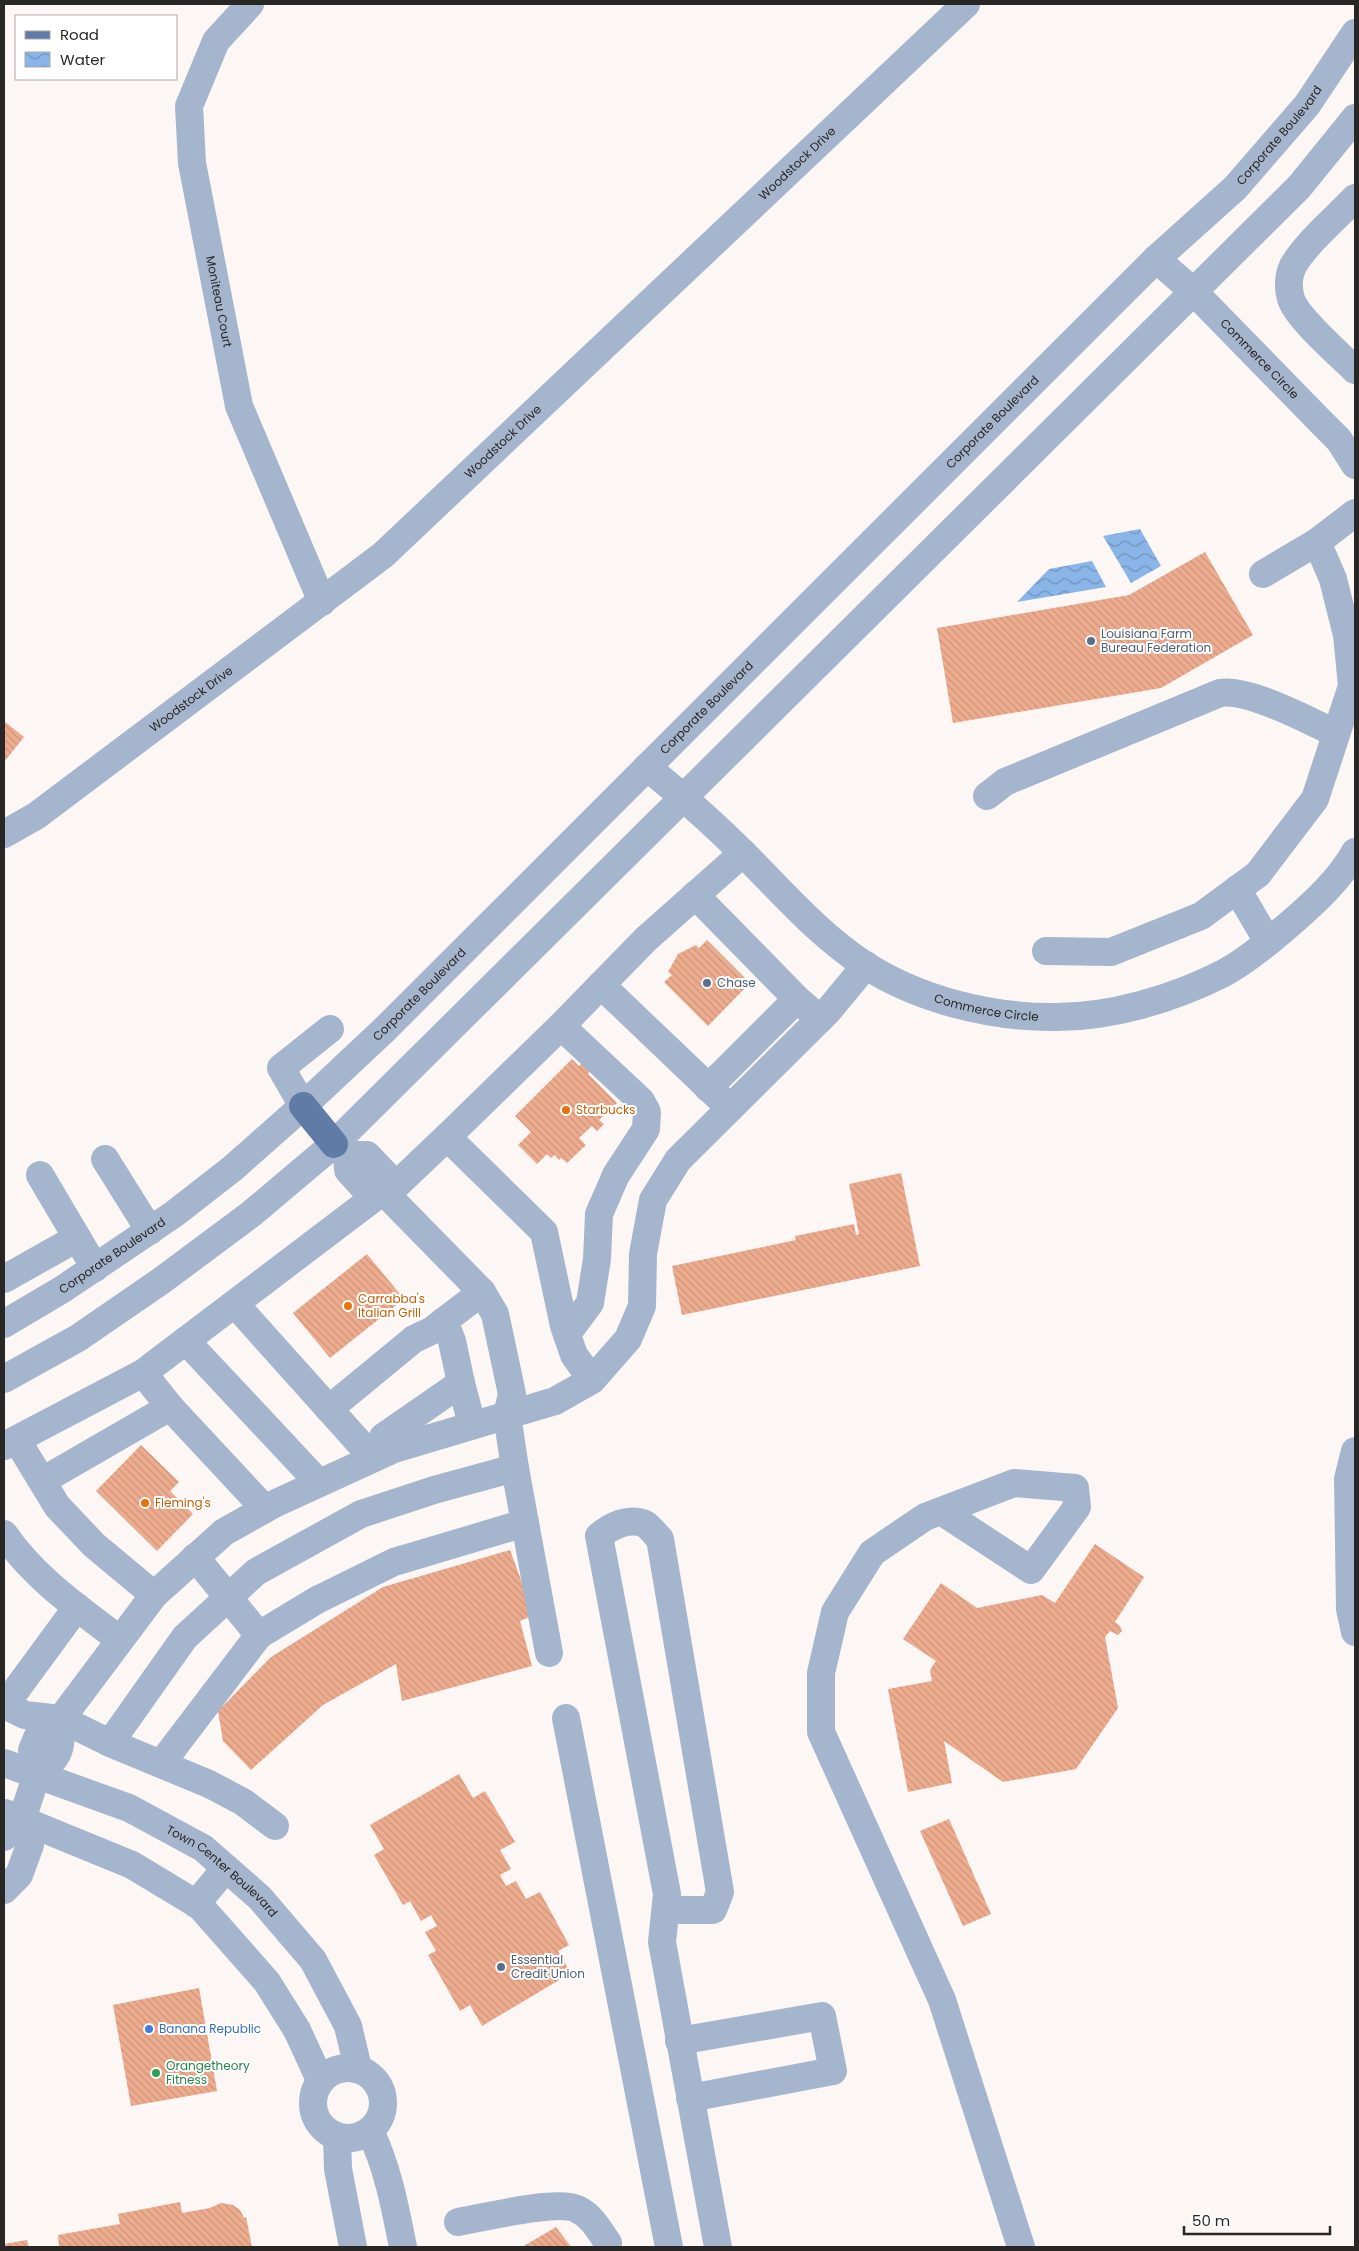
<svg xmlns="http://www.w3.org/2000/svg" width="1359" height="2251" viewBox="0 0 1359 2251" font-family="Poppins,sans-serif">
<defs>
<pattern id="water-waves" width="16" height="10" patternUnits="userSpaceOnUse" patternTransform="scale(1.25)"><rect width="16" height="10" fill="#89b5e8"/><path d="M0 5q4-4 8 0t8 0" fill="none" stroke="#7093bc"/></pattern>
<pattern id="building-back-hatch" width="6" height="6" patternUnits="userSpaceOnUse" patternTransform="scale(1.25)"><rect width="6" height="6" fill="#eeac8f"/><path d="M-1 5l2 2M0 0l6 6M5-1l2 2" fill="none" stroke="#cc947b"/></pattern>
</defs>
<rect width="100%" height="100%" fill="#fcf7f5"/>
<g fill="url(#water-waves)">
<path d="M1140,529L1161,566L1131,583L1103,536Z"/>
<path d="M1092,561L1106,587L1017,602L1049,569Z"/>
</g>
<g fill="url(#building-back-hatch)">
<path d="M1205,552L1253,635L1161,688L953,723L937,628L1129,595Z"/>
<path d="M4,721L24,737L4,762Z"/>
<path d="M707,940L750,983L708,1026L664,982L672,975L668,972L678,954L696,945L699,948Z"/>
<path d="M572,1059L579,1066L582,1063L590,1071L588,1074L617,1103L599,1120L604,1124L597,1131L592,1126L579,1138L586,1145L567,1163L561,1158L559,1160L555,1155L551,1158L547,1154L537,1164L518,1145L531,1132L515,1116Z"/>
<path d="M901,1173L920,1266L682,1315L672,1266L796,1240L795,1236L854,1224L856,1235L859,1234L849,1184Z"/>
<path d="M367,1254L404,1299L330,1358L293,1313Z"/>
<path d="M141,1445L179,1482L170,1491L193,1514L157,1551L96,1491Z"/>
<path d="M1095,1544L1144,1577L1115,1622L1120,1626L1122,1631L1118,1635L1110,1631L1105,1637L1118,1708L1076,1769L1003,1782L944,1741L952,1783L908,1792L888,1689L932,1681L930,1670L936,1661L903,1639L941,1583L977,1608L1042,1595L1055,1603Z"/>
<path d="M510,1550L534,1615L520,1621L532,1666L402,1701L396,1664L323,1705L251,1770L223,1741L218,1711L271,1657L383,1587Z"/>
<path d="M459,1774L473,1798L485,1791L515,1842L500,1850L511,1869L500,1875L506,1886L516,1881L526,1899L540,1892L569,1945L558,1951L571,1973L482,2026L470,2005L460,2011L428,1955L436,1951L425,1932L437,1926L431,1915L421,1921L410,1901L403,1905L374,1855L384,1849L370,1825Z"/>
<path d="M949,1819L991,1914L963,1926L920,1831Z"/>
<path d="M199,1988L217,2091L131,2106L113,2005Z"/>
<path d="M180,2202L182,2213L210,2208L221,2203L233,2205L240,2210L244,2218L246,2217L252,2247H59L58,2235L120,2224L118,2214Z"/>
<path d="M556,2227L571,2247H522Z"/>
<path d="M27,2240L29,2247H4V2244Z"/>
</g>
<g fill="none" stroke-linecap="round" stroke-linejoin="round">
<g stroke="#a5b5cd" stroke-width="28">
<path id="s1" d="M250,4L216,41L189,106L192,163L239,406L322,602"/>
<path d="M1355,198C1337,217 1305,244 1293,266C1288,276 1288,289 1291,299C1297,318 1340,355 1355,370"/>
<path id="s2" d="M1156,259L1194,292L1321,422L1339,440L1355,465"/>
<path d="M1263,574L1317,542L1355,513"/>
<path id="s3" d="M647,767C681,795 714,824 745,855C783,893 819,935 865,965C918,999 988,1017 1052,1017C1109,1018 1173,999 1224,973C1249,959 1271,940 1292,922C1315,902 1340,879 1355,852"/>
<path d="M987,796L1005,782L1220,693C1249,688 1308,721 1336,733"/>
<path id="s4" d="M4,834L36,816L383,555L966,4"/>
<path d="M1237,889L1268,942"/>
<path d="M695,895L797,999"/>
<path d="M1046,951L1111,952L1201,916L1258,874L1315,799L1352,686L1347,635L1333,579L1317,542"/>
<path d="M601,985L730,1108"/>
<path d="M561,1026L646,939L743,853"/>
<path d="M708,1088L797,999L820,1019"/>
<path d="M303,1106L281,1068L330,1029"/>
<path d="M447,1137L561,1026L641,1101L647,1112L646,1129L616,1175L599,1214L597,1259L590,1303L567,1334"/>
<path d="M334,1144L347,1155H367L386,1175L383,1191H367L348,1170L347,1155"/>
<path d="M105,1159L150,1231"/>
<path d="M40,1175L95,1268"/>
<path d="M386,1195L447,1137L544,1232L564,1326L574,1355L592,1380"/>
<path d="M4,1279L77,1238"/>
<path d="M235,1304L373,1458L383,1437L461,1383L472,1425"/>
<path d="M444,1321L452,1341L461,1383"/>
<path id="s5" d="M4,1324L63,1289L174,1214L233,1168L303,1106L383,1031L1156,259L1235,188L1307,105L1355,33"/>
<path d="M186,1341L319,1483"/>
<path d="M4,1379L78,1338L161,1281L251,1214L334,1144L1299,187L1355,118"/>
<path d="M170,1407L265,1509"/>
<path d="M329,1409L414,1339L431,1331L482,1292"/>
<path d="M17,1440L57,1506L94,1545L154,1595"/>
<path d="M4,1446L143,1373L383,1191L482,1292L495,1314L512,1394L507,1415L515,1468L434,1490L361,1514L256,1572L185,1637L110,1743L61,1719L25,1715L4,1705"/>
<path d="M1355,1451L1348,1479L1350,1609L1355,1632"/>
<path d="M42,1481L170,1407L143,1373"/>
<path d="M941,1511L1031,1570L1077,1507L1075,1488L1014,1483L925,1517L872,1553L835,1612L821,1673V1732L942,2000L1021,2247"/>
<path d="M525,1523L549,1653"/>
<path d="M4,1534C34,1578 78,1608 120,1640"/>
<path d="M259,1635L317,1600L394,1562L525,1523L515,1468"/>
<path d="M5,1705L77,1607"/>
<path d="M566,1718L669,2247"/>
<path d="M110,1743L209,1784L243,1802L275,1826"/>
<path id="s6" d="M4,1763L129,1808L203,1848L260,1898L313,1960L348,2026L358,2068"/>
<path d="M161,1764L259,1635L195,1557"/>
<path d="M37,1774C62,1755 61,1750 61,1719"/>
<path d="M5,1813L132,1865L200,1906L267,1982L297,2030L320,2080"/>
<path d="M4,1837L22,1819L37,1774L32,1750L40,1731L61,1719L154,1595L224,1532L274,1504L394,1449L555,1401L592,1380L628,1339L642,1306L643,1254L653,1200L678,1160L828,1011L866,965"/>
<path d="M4,1890L19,1875L30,1845L22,1819"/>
<path d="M196,1904L226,1868"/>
<path d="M667,1910H713L720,1892L660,1539C656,1535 650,1527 645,1524C629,1517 611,1526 599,1536L667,1894L662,1942L718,2247"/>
<path d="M679,2041L822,2016L833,2071L690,2098"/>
<circle cx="348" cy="2103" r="35"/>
<path d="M370,2131C388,2168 395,2207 403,2247"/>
<path d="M337,2137L338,2169L353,2247"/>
<path d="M458,2222C482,2218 557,2199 577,2209C592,2216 599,2230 608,2243"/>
</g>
<path stroke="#5f7ba6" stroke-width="28" d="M303,1106L334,1144"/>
</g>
<g fill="#5c6f8a" stroke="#fff" stroke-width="2">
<circle cx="1091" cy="641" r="5"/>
<circle cx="707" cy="983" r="5"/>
<circle cx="501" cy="1967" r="5"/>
</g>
<g fill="#e8710a" stroke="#fff" stroke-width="2">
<circle cx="566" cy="1110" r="5"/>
<circle cx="348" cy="1306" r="5"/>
<circle cx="145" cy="1503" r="5"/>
</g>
<circle fill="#3f7fe0" stroke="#fff" stroke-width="2" cx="149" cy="2029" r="5"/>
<circle fill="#2e9e5b" stroke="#fff" stroke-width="2" cx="156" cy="2073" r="5"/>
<g text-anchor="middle" stroke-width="4" stroke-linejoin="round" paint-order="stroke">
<g font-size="12" fill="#282726" stroke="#fff">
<text dy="4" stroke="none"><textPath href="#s5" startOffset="1748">Corporate Boulevard</textPath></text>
<text dy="4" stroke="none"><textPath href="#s4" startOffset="1041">Woodstock Drive</textPath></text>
<text dy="4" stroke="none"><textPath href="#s1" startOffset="319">Moniteau Court</textPath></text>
<text dy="4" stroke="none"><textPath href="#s2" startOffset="144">Commerce Circle</textPath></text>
<text dy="4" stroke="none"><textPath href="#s5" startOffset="1342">Corporate Boulevard</textPath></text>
<text dy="4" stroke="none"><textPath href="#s4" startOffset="636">Woodstock Drive</textPath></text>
<text dy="4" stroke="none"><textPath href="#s4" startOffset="231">Woodstock Drive</textPath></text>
<text dy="4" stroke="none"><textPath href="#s5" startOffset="938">Corporate Boulevard</textPath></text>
<text dy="4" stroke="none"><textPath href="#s5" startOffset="532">Corporate Boulevard</textPath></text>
<text dy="4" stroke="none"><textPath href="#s3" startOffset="425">Commerce Circle</textPath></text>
<text dy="4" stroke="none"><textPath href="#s5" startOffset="128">Corporate Boulevard</textPath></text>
<text dy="4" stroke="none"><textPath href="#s6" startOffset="246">Town Center Boulevard</textPath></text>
</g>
<g font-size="12" fill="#4e5e75" stroke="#fff" text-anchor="start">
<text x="1101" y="638">Louisiana Farm<tspan x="1101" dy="14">Bureau Federation</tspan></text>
<text x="717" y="987">Chase</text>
<text x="511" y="1964">Essential<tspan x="511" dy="14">Credit Union</tspan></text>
</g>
<g font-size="12" fill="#c56008" stroke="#fff" text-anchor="start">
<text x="576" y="1114">Starbucks</text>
<text x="358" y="1303">Carrabba's<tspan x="358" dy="14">Italian Grill</tspan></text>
<text x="155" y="1507">Fleming's</text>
</g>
<g font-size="12" fill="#366cbe" stroke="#fff" text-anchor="start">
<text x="159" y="2033">Banana Republic</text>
</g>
<g font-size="12" fill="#27864d" stroke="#fff" text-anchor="start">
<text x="166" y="2070">Orangetheory<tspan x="166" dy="14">Fitness</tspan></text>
</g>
</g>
<rect width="1359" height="2251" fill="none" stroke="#282726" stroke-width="10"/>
<rect x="15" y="15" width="162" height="65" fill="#ffffff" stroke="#a9a9a8"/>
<rect x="25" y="31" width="25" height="8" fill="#5f7ba6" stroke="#a9a9a8"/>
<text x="60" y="40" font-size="15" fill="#282726">Road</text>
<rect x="25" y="52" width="25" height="15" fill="url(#water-waves)" stroke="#a9a9a8"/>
<text x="60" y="65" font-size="15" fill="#282726">Water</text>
<path d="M1184 2226v8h146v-8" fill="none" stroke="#282726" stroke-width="2.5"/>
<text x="1192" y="2226" font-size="15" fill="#282726" stroke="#ffffff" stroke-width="4" paint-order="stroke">50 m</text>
</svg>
